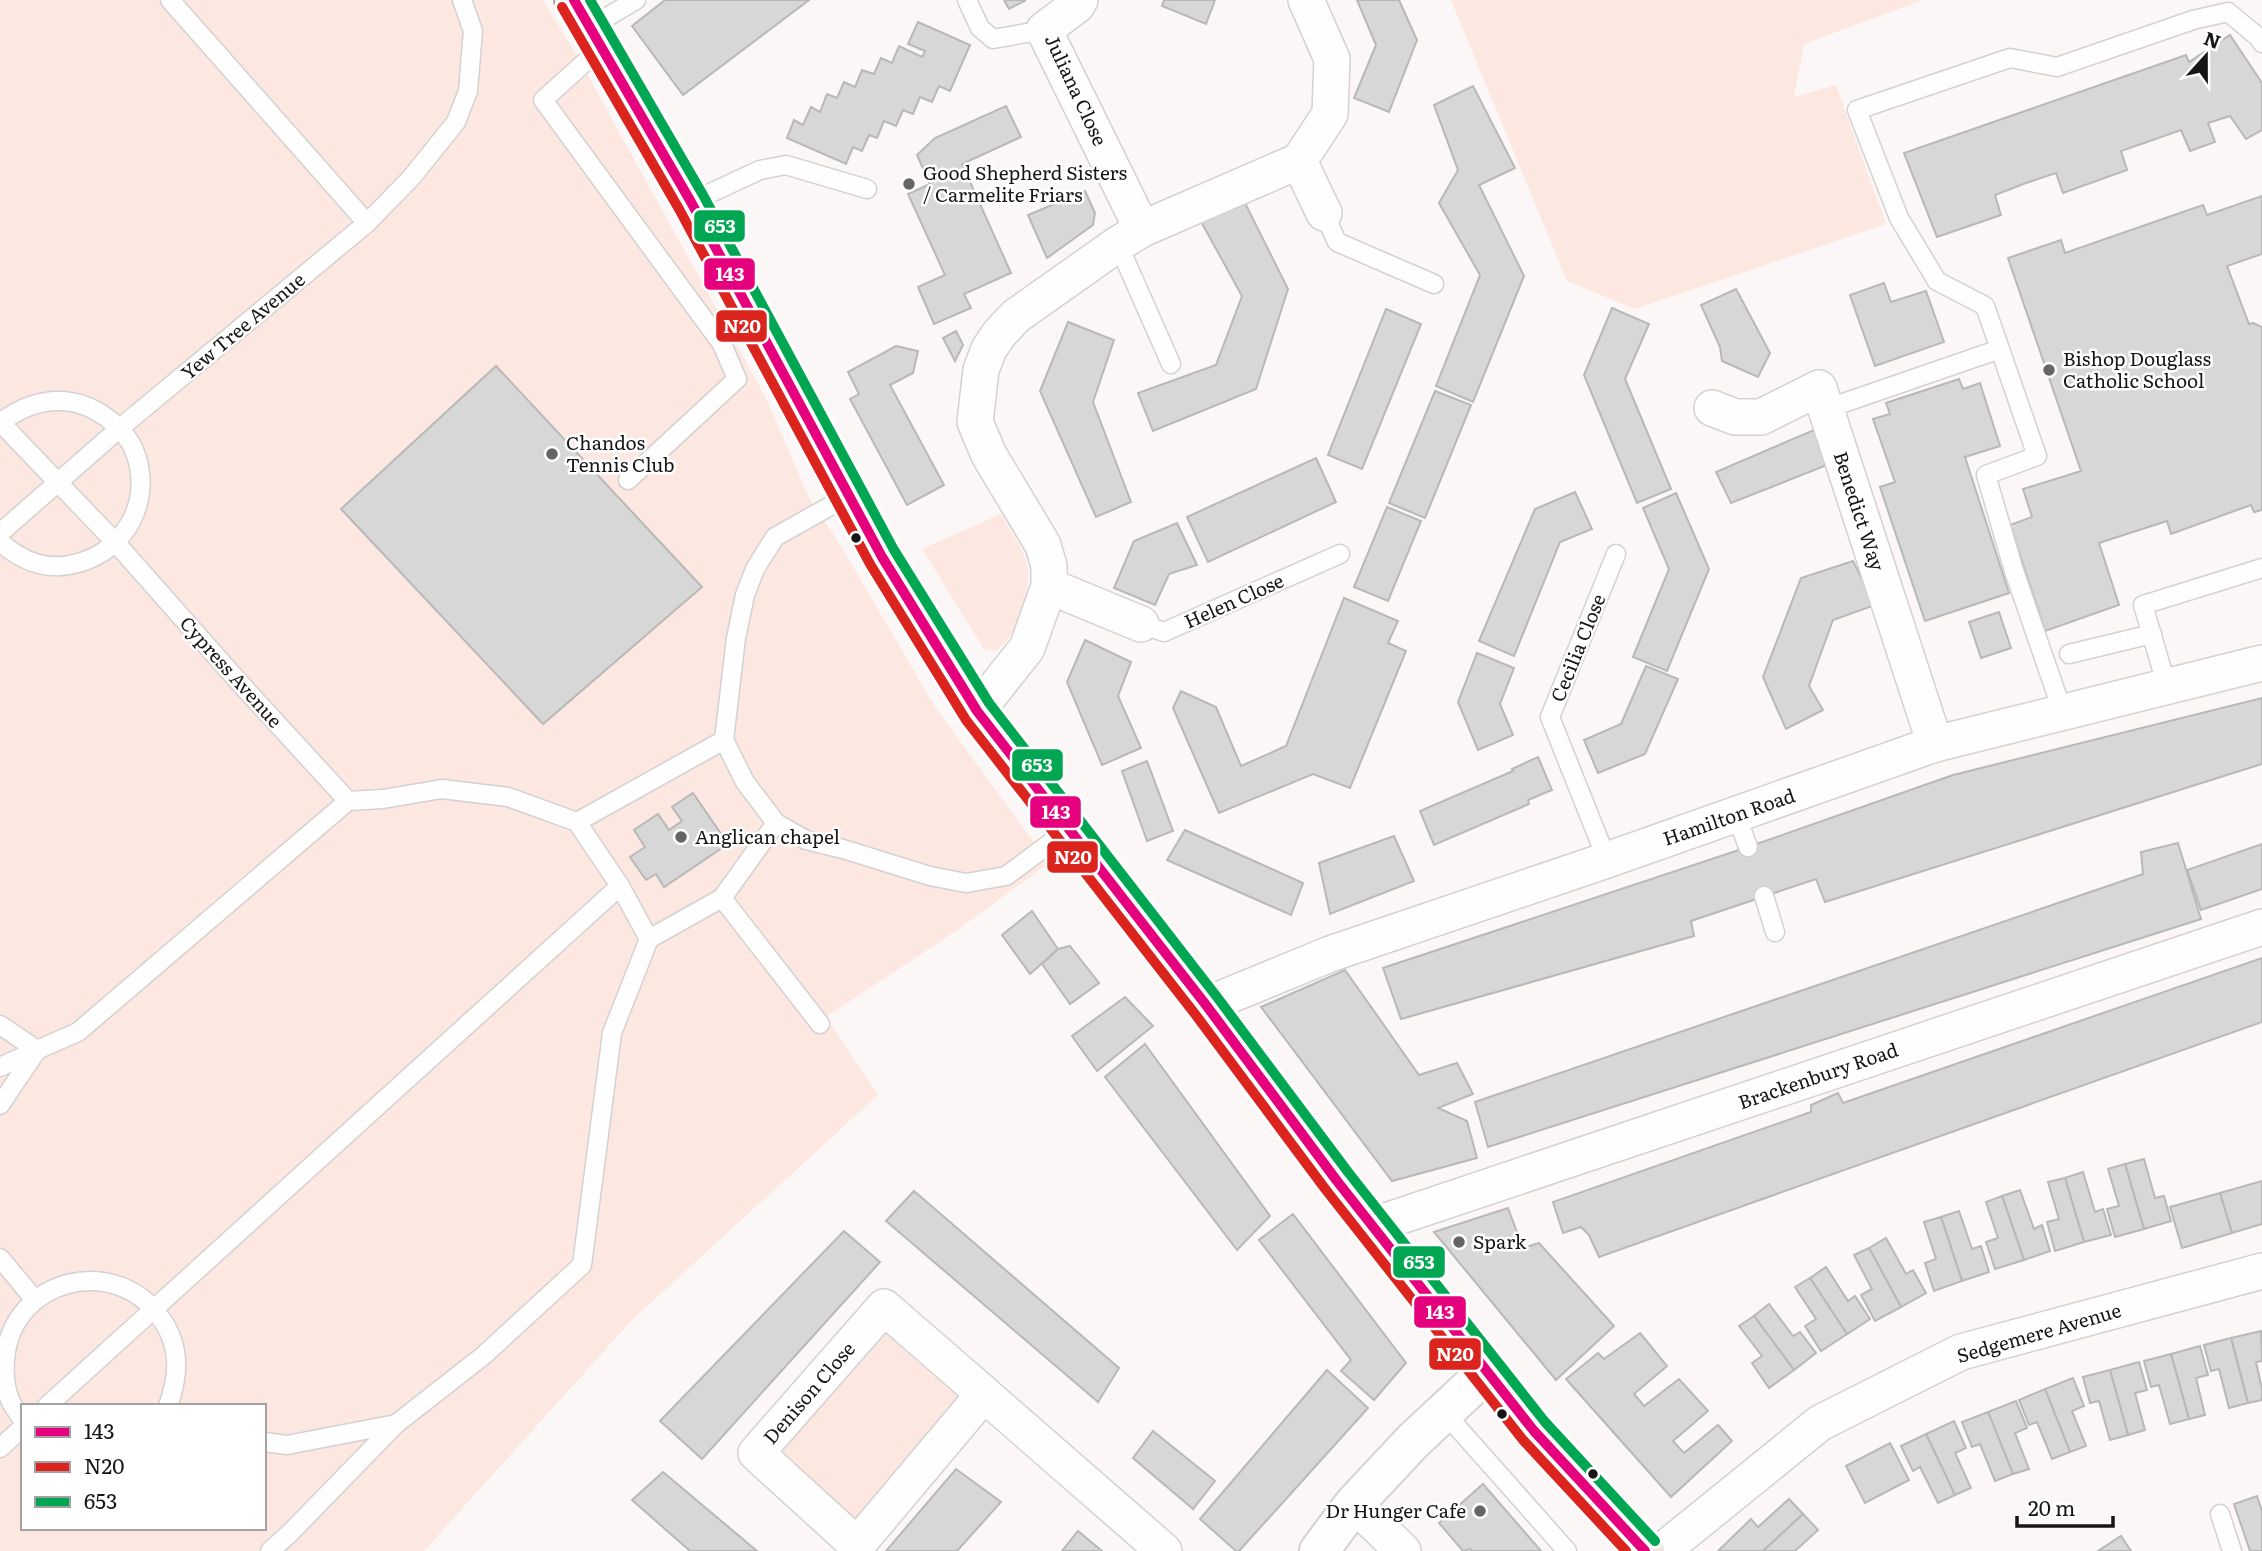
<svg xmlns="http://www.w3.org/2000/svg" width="2262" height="1551" viewBox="0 0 2262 1551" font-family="Literata,serif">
<rect width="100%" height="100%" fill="#faf7f6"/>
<g fill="#fce8e1" fill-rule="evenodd">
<path d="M0,0H543L573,49L767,400L809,498L841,546L935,707L1049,863L956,931L826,1017L878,1095L631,1321L424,1551H0ZM23,1406H264V1528H23Z"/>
<path d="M1451,0H1923L1804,44L1794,97L1836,85L1886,224L1635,309L1567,281Z"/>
<path d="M1001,514C1010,531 1024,549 1028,568C1031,586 1016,638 999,648C994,652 989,650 984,649L922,549Z"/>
<path d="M884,1307L984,1394L857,1545L756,1453Z"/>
</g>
<g fill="#d7d7d7" stroke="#b9b8b9" stroke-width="2">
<path d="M665,0H809L683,95L632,26Z"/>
<path d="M1004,0H1026L1009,9Z"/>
<path d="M1164,0H1215L1206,24L1162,6Z"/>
<path d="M1357,0H1399L1417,40L1389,112L1354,98L1376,45Z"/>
<path d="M918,22L970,45L950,91L939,86L932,102L920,97L913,114L903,110L896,126L884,121L877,138L869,135L862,151L853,147L846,164L787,138L794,120L803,125L811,107L820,112L827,94L837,98L844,82L855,87L862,70L874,74L881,58L892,63L899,46L922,57L925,51L908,44Z"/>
<path d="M2230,35L2262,83V130L2246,139L2230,116L2208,123L2215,142L2190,151L2181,130L2121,151L2127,170L2063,193L2056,173L2026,183L1995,195L2001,215L1937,237L1904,153L2186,55L2189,62Z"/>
<path d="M1473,86L1515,168L1479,185L1524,276L1473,402L1436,386L1480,275L1439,203L1458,170L1434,105Z"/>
<path d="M1006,106L1021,137L962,164L1011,273L964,294L971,308L934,324L918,287L945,275L908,194L930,184L917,155L935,138Z"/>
<path d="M1085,191L1095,213L1093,225L1047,258L1028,215Z"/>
<path d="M2262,196V254L2227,266L2249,324L2253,323L2262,327V510L2254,512L2251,505L2171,534L2167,521L2099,543L2119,605L2045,631L2010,525L2032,517L2023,489L2081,471L2008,258L2061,240L2065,253L2203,205L2207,215Z"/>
<path d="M1244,201L1288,289L1256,389L1153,431L1138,393L1216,365L1242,296L1199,218Z"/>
<path d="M1884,283L1891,302L1926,291L1944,342L1875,366L1850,295Z"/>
<path d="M1736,289L1770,353L1758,377L1722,361L1720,347L1701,305Z"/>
<path d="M1612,308L1649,324L1625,379L1671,489L1637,503L1584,375Z"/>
<path d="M1386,309L1421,324L1362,469L1328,455Z"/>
<path d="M1068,322L1114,340L1093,402L1131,502L1096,517L1040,391Z"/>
<path d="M956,331L963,345L955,361L943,338Z"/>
<path d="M896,346L918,351L913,373L890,385L944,485L907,505L850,399L859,394L848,372Z"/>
<path d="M496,366L702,587L543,724L341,509Z"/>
<path d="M1959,379L1963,389L1980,383L2000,446L1965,457L2009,593L1925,621L1880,487L1895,482L1873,419L1890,414L1886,403Z"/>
<path d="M1435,391L1471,405L1425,518L1389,503Z"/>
<path d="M1814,430L1827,465L1731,503L1716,472Z"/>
<path d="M1316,458L1336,502L1208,562L1187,517Z"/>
<path d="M1575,492L1592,529L1560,542L1514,656L1479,641L1535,509Z"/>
<path d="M1676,493L1709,569L1667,671L1633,657L1669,569L1643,508Z"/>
<path d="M1387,507L1421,521L1388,601L1354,587Z"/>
<path d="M1177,523L1197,565L1169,574L1155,605L1114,588L1134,541Z"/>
<path d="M1853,561L1875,605L1833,620L1809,686L1823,710L1786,729L1763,677L1801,578Z"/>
<path d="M1344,598L1398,621L1388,643L1406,651L1350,788L1313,774L1219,813L1173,708L1181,691L1216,707L1241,766L1286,746Z"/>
<path d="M1999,612L2011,648L1981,658L1969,622Z"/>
<path d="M1085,640L1131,662L1118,696L1141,748L1102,765L1067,682Z"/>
<path d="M1477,653L1514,668L1500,704L1513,735L1478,750L1458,702Z"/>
<path d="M1646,666L1678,679L1645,754L1598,773L1584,740L1621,724Z"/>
<path d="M2262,698V764L1825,902L1816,879L1691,921L1694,936L1401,1019L1383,968L1748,847L1953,775Z"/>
<path d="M1538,757L1552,790L1528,800L1529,804L1434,845L1420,811L1513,771L1512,769Z"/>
<path d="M1147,761L1173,831L1147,841L1122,771Z"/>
<path d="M693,793L728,844L664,887L656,874L646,880L630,857L645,847L634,830L658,814L669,830L682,821L672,807Z"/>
<path d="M1185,830L1303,883L1291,915L1167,860Z"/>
<path d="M1394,836L1414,881L1330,914L1319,863Z"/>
<path d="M2178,843L2201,919L1488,1147L1475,1102L2143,874L2141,852Z"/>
<path d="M2262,844V889L2201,910L2187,870Z"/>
<path d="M1032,911L1058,949L1030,974L1002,935Z"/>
<path d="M1070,946L1099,983L1070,1004L1042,964L1058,949Z"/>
<path d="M2262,958V1022L1599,1257L1589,1235L1581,1227L1563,1233L1553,1202L1811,1112V1105L1838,1093L1843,1103Z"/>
<path d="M1345,970L1419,1075L1457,1063L1473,1094L1438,1108L1467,1121L1477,1158L1392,1181L1261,1007Z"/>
<path d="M1125,997L1153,1026L1097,1071L1072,1036Z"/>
<path d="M1145,1044L1270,1216L1237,1250L1105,1077Z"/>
<path d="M2144,1159L2155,1198L2164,1196L2171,1221L2144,1229L2125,1164Z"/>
<path d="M2125,1164L2144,1229L2115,1237L2107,1209L2119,1206L2108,1169Z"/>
<path d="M2083,1172L2095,1212L2103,1209L2111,1235L2084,1242L2065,1178Z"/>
<path d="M2065,1178L2084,1242L2055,1251L2047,1222L2059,1219L2048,1182Z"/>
<path d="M2262,1181V1224L2232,1233L2220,1193Z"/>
<path d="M2020,1190L2034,1229L2042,1225L2050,1251L2024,1260L2002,1196Z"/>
<path d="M914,1191L1119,1368L1098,1402L886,1221Z"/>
<path d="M2220,1193L2232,1233L2182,1248L2170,1207Z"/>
<path d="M2002,1196L2024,1260L1995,1269L1986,1242L1998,1238L1986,1202Z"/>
<path d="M1508,1208L1523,1248L1539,1243L1614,1326L1556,1380L1434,1232Z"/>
<path d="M1959,1211L1972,1249L1981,1246L1989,1272L1962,1281L1941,1217Z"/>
<path d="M1293,1214L1406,1363L1374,1400L1341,1371L1351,1360L1259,1240Z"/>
<path d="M1941,1217L1962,1281L1934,1291L1925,1263L1936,1259L1924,1222Z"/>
<path d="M844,1231L880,1262L702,1459L660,1421Z"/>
<path d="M1886,1238L1906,1274L1913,1270L1926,1293L1901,1307L1869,1248Z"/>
<path d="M1869,1248L1901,1307L1875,1321L1861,1295L1872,1289L1854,1255Z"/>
<path d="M1826,1267L1848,1301L1855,1296L1870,1319L1847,1334L1810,1278Z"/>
<path d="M1810,1278L1847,1334L1821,1351L1805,1326L1816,1319L1795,1287Z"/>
<path d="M1769,1304L1793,1336L1800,1332L1816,1353L1794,1370L1754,1316Z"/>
<path d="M1754,1316L1794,1370L1769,1388L1752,1363L1762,1356L1739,1326Z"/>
<path d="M2261,1331L2262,1361L2256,1362L2262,1389V1400L2248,1403L2231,1338Z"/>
<path d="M1640,1333L1667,1366L1634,1394L1644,1406L1679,1379L1708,1411L1673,1441L1684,1453L1718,1425L1732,1441L1671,1497L1566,1379L1598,1353L1604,1359Z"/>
<path d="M2231,1338L2248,1403L2229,1408L2219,1369L2211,1371L2204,1345Z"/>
<path d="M2200,1346L2208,1375L2196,1378L2205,1415L2189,1419L2171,1354Z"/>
<path d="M2171,1354L2189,1419L2170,1424L2159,1385L2151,1387L2144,1361Z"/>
<path d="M2139,1362L2147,1390L2135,1393L2145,1430L2128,1435L2110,1370Z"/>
<path d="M1327,1370L1368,1408L1239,1551H1236L1200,1519Z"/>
<path d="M2110,1370L2128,1435L2110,1440L2099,1401L2090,1403L2083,1377Z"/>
<path d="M2073,1378L2084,1406L2072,1411L2086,1446L2070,1452L2045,1389Z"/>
<path d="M2045,1389L2070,1452L2052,1459L2037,1422L2029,1425L2019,1400Z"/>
<path d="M2016,1401L2027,1428L2015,1433L2029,1469L2013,1474L1988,1412Z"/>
<path d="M1988,1412L2013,1474L1995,1481L1980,1444L1972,1447L1962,1422Z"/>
<path d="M1954,1421L1966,1448L1955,1453L1971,1488L1955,1495L1926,1434Z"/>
<path d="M1153,1431L1215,1481L1193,1509L1133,1458Z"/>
<path d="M1926,1434L1955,1495L1938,1503L1920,1467L1913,1471L1901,1446Z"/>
<path d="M1890,1443L1909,1480L1865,1503L1846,1466Z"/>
<path d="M956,1469L1001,1502L957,1551H886Z"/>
<path d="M663,1472L757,1551H690L632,1500Z"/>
<path d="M1483,1484L1541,1551H1472L1470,1549L1463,1551L1439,1523Z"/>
<path d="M2257,1496L2262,1511V1551H2250L2234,1504Z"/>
<path d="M1789,1499L1803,1514L1763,1551H1718L1751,1519L1758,1527Z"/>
<path d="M1803,1514L1818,1530L1795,1551H1763Z"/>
<path d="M1078,1531L1102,1551H1062Z"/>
<path d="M2121,1536L2131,1551H2098Z"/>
</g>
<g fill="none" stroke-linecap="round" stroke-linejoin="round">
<g stroke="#d4d1d0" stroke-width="21">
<g id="service">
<path d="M170,0L367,223"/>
<path d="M967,0L980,28L993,39L1044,30"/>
<path d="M590,27L636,0"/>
<path d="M602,47L543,100L722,344L737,379L628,480"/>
<path d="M691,202L760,170L786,165L867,189"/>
<path d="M1324,213L1337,242L1434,284"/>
<path d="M1118,244L1171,364"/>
<path d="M1826,409L2000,349"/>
<path d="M0,422L116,543L238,681L348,801"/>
<path d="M0,423C35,396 76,392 111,421C120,429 130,439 134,450C154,498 127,550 78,563C48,572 23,562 0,542"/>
<path d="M0,533L120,428L367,223L411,178L456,122L468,91L473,31L462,0"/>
<path d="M1141,624L1164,632L1340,554"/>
<path d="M2069,654L2152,634"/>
<path d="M2167,687L2143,605L2262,568"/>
<path d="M2063,713L2014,571L1986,475L2037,456L1985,306L1937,281L1899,218L1857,110L2010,58L2057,67L2193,20L2228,12L2258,37L2262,43"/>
<path d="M724,740L736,638L745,595L755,569L775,537L850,495"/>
<path d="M1736,814L1748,847"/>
<path d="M577,822L620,886L649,939L722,898L776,823L806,840L843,849L930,876L966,883L1006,876L1068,830"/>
<path d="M1607,860L1550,717L1616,554"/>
<path d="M1764,896L1775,932"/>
<path d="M722,898L820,1024"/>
<path d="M0,1025L37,1050L78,1032L348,801L383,799L442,789L508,797L577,822L724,740L745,782L776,823"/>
<path d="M0,1067L37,1050"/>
<path d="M0,1105L37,1050"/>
<path d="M0,1258L35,1300"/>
<path d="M47,1406L620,886"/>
<path d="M1443,1411L1567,1551"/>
<path d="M23,1420C19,1414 14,1408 11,1402C5,1389 4,1373 5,1360C11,1278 117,1252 162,1320C181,1347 179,1376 168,1406"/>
<path d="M264,1442L287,1445L396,1424"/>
<path d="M0,1448L23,1427"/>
<path d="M2220,1514L2232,1551"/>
<path d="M270,1551L290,1533L396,1424L483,1356L582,1265L612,1033L649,939"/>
</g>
</g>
<g stroke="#d4d1d0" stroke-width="38">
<g id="minor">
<path d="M1080,0L1077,5L1044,30L1142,229"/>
<path d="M1299,161L1330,114L1332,59L1306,0"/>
<path d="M1299,161L1324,213"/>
<path d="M1712,408L1735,417H1761L1819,388L1935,744"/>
<path d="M1049,586L1141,624"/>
<path d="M977,711L1027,648L1049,586V566L1043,545L989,455L975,422L981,370L989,349L999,334L1016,316L1118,244L1142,229L1299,161"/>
<path d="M1206,1005L1330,954L1607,860L1935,744L2262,663"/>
<path d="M1374,1225L2262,927"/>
<path d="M884,1307L984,1394L857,1545L756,1453Z"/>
<path d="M984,1394L1164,1551"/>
<path d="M1354,1504L1403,1551"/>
<path d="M1662,1551L1820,1423L1961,1352L2262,1271"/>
</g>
</g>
<g stroke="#d4d1d0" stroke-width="42">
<path id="tertiary" d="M1319,1551L1354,1504L1413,1441L1488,1371"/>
</g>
<g stroke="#b6a49f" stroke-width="42">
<path id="primary" d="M574,0L691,202L882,557L977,711L1068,830L1206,1005L1337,1181L1534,1431L1645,1551"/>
</g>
<use href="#service" stroke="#fefefe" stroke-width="18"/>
<use href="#minor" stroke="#fefefe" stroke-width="35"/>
<use href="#tertiary" stroke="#fefefe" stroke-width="38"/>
<use href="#primary" stroke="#f0e6e2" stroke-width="38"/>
<g stroke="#fff" stroke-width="16">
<path id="bus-1" d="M574,0L691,202L882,557L977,711L1206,1005L1337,1181L1534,1431L1645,1551"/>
</g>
<g stroke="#fff" stroke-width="16">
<path id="bus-2" d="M562,7L679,209L870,564L966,720L1195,1014L1326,1190L1523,1440L1626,1551"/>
</g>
<g stroke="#fff" stroke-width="16">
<path id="bus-3" d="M590,0L703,195L894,550L989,703L1217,997L1348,1172L1545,1422L1655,1541"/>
</g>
<use href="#bus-1" stroke="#e5007d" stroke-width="10"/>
<use href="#bus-2" stroke="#dc241f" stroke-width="10"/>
<use href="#bus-3" stroke="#00a651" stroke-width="10"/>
</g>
<g fill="#676464" stroke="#fff" stroke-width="2.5">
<circle cx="909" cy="184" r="7"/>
<circle cx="2049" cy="370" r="7"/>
<circle cx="552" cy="454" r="7"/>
<circle cx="681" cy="837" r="7"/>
<circle cx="1459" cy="1242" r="7"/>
<circle cx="1480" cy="1511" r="7"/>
</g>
<g fill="#181515" stroke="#fff" stroke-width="2.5">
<circle cx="856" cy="538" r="6"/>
<circle cx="1502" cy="1414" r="6"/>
<circle cx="1593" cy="1474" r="6"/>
</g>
<g text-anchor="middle" stroke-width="5" stroke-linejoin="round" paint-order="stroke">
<g font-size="19" fill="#181515" stroke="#fff">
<text transform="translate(1076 90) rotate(65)" y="7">Juliana Close</text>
<text transform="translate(243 326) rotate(-40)" y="7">Yew Tree Avenue</text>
<text transform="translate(1859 511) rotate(72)" y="7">Benedict Way</text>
<text transform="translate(1234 601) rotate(-24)" y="7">Helen Close</text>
<text transform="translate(1578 648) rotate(-68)" y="7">Cecilia Close</text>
<text transform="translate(231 672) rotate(48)" y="7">Cypress Avenue</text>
<text transform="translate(1729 817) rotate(-19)" y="7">Hamilton Road</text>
<text transform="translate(1818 1076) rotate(-19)" y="7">Brackenbury Road</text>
<text transform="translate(2039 1333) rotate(-16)" y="7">Sedgemere Avenue</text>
<text transform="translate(809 1393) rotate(-49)" y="7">Denison Close</text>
</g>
<g font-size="19" fill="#181515" stroke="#fff" text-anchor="start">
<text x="923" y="180">Good Shepherd Sisters<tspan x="923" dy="22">/ Carmelite Friars</tspan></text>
<text x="2063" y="366">Bishop Douglass<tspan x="2063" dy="22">Catholic School</tspan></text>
<text x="566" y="450">Chandos<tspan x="566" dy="22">Tennis Club</tspan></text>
<text x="695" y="844">Anglican chapel</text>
<text x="1473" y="1249">Spark</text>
<text x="1466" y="1518" text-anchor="end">Dr Hunger Cafe</text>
</g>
</g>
<g stroke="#fff" stroke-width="2.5">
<rect x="693" y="209" width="53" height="34" rx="7" fill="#00a651"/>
<rect x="703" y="257" width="53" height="34" rx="7" fill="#e5007d"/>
<rect x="715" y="309" width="53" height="34" rx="7" fill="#dc241f"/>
<rect x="1011" y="748" width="53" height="34" rx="7" fill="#00a651"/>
<rect x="1029" y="795" width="53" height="34" rx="7" fill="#e5007d"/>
<rect x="1046" y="840" width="53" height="34" rx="7" fill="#dc241f"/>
<rect x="1392" y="1245" width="54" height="34" rx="7" fill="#00a651"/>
<rect x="1413" y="1295" width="54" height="34" rx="7" fill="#e5007d"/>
<rect x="1428" y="1337" width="54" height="34" rx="7" fill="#dc241f"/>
</g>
<g font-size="19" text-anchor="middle" font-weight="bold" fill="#fff">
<text x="720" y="233">653</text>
<text x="730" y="281">143</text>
<text x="742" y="333">N20</text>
<text x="1037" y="772">653</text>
<text x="1056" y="819">143</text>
<text x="1073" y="864">N20</text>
<text x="1419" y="1269">653</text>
<text x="1440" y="1319">143</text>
<text x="1455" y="1361">N20</text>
</g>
<rect x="21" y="1404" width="245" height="126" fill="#ffffff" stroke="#a3a1a1" stroke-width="2"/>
<rect x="35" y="1427" width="35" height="10" fill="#e5007d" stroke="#a3a1a1" stroke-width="2"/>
<text x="84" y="1439" font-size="21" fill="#181515">143</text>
<rect x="35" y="1462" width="35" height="10" fill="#dc241f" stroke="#a3a1a1" stroke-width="2"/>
<text x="84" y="1474" font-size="21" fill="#181515">N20</text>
<rect x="35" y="1497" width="35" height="10" fill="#00a651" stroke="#a3a1a1" stroke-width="2"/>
<text x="84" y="1509" font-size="21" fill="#181515">653</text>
<g transform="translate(2206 56) rotate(21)" stroke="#ffffff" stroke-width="5" paint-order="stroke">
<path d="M0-5L12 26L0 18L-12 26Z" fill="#181515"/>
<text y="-10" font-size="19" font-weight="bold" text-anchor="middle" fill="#181515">N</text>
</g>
<path d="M2017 1516v10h96v-10" fill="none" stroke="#181515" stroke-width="3.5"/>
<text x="2028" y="1516" font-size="21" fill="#181515" stroke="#ffffff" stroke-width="5" paint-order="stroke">20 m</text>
</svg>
